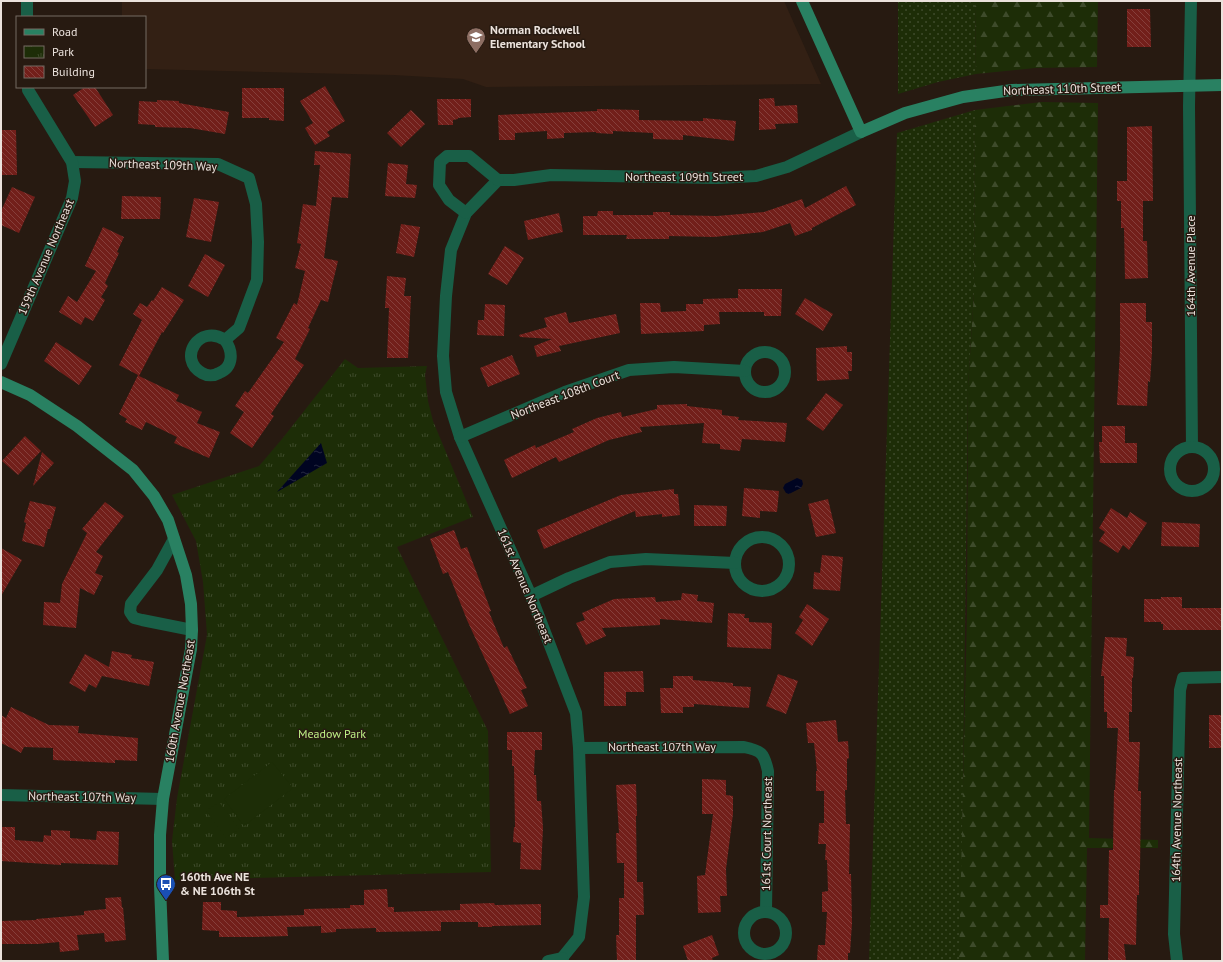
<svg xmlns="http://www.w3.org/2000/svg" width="1223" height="962" viewBox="0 0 1223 962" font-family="'PT Sans',sans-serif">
<defs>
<pattern id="grass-dots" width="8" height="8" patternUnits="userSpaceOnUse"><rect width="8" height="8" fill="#1d2d07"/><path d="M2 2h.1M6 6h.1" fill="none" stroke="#3e4b2b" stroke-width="1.8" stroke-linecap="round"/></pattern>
<pattern id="forest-firs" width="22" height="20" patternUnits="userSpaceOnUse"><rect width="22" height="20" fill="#1d2d07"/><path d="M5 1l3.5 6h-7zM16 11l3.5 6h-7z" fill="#3e4b2b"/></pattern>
<pattern id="park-tufts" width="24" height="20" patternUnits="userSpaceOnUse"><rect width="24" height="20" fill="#1d2d07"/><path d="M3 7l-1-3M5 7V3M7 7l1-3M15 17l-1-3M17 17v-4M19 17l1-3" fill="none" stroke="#3e4b2b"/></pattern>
<pattern id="water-ripples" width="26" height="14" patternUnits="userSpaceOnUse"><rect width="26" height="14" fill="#000421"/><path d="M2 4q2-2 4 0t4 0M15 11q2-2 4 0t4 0" fill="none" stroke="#252841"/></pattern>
<pattern id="building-back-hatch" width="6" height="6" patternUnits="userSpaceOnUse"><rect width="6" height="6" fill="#721f1a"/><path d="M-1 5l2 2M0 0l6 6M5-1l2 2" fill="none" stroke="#863f3b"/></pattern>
</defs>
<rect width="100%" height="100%" fill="#271a11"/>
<path fill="#332014" d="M122,1H784L821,84L486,87L463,79L394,75L145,69V17H122Z"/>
<g fill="url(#grass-dots)">
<path d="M898,1H975L976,74L938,82L898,94Z"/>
<path d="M975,110L974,293L968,387L961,961H869L897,133Z"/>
</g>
<g fill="url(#forest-firs)">
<path d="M975,1H1098L1097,67L1035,68L976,74Z"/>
<path d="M1042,102L1098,103L1089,838L1158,840V848H1087L1085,961H959L967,614L968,387L974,293L975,110Z"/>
</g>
<path fill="url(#park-tufts)" d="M345,359L358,368L427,366L425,375L428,401L433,421L473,517L397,547L488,731L491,872L175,880L172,841L177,798L207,635L203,582L196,541L172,495L259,466L282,439Z"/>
<g fill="#1d2d07">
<path d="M272,762L293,788L244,826L224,799Z"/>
<path d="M219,802L239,829L226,838L206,811Z"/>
</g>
<g fill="url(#water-ripples)">
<path d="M321,443L327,463L277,492Z"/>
<path d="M797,478L802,480L803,484L801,488L789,494L786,493L783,488L785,484Z"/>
</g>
<g fill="url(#building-back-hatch)">
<path d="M1127,9H1150L1151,47H1127Z"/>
<path d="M325,86L345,121L327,132L330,136L315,145L305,128L313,123L300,101Z"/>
<path d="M85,87H95L113,115L95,127L73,95Z"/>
<path d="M242,88H284V121L269,120V118H242Z"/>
<path d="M774,98L775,106L797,105L798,123L775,124L776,129L759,130V99Z"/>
<path d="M437,99H471V117L458,118V119L453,120V125H438Z"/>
<path d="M157,100L179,101V103L229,112L225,134L190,128L155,127V125L138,124L139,101L157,102Z"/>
<path d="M597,109L639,110V120L703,121V118L736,121L734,141L683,135V140L653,139V133L613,131V134L596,133V132L564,133V138L547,139V131L515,133V140H499L498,115L597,111Z"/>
<path d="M411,110L425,124L401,147L387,133Z"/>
<path d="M1152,126L1153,201H1143V241H1147L1148,278L1125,279L1124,228H1121V201H1117V181H1127V127Z"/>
<path d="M1,130H16L17,175H1Z"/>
<path d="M315,151L351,154L348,198L332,197L324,258L338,261L328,302L321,300L308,328L310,329L295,359L304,365L271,414L274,416L252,448L230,433L244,412L235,406L245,391L248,393L284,342L276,338L294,303L297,305L305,271L295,268L301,244L297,243L303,204L316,206L320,165H314Z"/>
<path d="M388,163L408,165L406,184L417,185L415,198L385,196Z"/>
<path d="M846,186L856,205L812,228V230L795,236L790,223L763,232L714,237L669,236V239H626L627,235H583V216H597L598,211H613V215H653V212H670V215L717,216L764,212L802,199L805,208Z"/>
<path d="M12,187L35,197L19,233L1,225V211Z"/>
<path d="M122,196L161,197L160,219H121Z"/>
<path d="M194,198L219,202L211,242L186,237Z"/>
<path d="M559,213L563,232L528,240L524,221Z"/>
<path d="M401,224L420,227L414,257L396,253Z"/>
<path d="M103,227L124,237L117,252L119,253L105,283L108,286L101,297L105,300L93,321L85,317L81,325L59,312L68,296L77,302L96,271L85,266Z"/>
<path d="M505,246L524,258L507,285L488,274Z"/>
<path d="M205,254L225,265L208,297L188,286Z"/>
<path d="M387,276L406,278L404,296H411L408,358H387L389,308H385Z"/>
<path d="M162,287L184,300L163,333L162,332L139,376L179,395L176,401L202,412L197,423L220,432L209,458L174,443L177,437L146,422L142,430L125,422L127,419L119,414L138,375L119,365L142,320L133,314L140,303L147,307L152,300L153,301Z"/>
<path d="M738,289H782L781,316H764V312H719L720,324L704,325V331L641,334L640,303H660L661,312L686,311V304H703V299L738,298Z"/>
<path d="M805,298L833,314L823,331L795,314Z"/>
<path d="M1120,303H1146V322H1152V352L1150,382L1148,381L1147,406L1117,405L1120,349Z"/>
<path d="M485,304L505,305L504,336L477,335L478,320H484Z"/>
<path d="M566,312L569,323L616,314L620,333L559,346L561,351L537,357L534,346L552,339L520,337L519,335L547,327L544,318Z"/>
<path d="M56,342L92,366L79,385L44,361Z"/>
<path d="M847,346V352H852V371H848L849,379L817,381L816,348Z"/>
<path d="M512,355L520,374L488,387L480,368Z"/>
<path d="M826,393L843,405L823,431L806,419Z"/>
<path d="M687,404V406L722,410V415L739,417L738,420L787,423L785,442L742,439L740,451L720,449V444L702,443L704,423L640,427L642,432L609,440L559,462L556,457L512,478L504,460L535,445L536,448L574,432L572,429L597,418L621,412L622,417L657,409V405Z"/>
<path d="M1102,426H1125V443H1137V463H1100L1099,442H1102Z"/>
<path d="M25,436L41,451L18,475L2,461Z"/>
<path d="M42,452L54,463L33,486Z"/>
<path d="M744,488L779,491L777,512L760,511V518L742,516Z"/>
<path d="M674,489V494H678L680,515L662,517V514L636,517L635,511L544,549L537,530L621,495Z"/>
<path d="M828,499L836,533L816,537L808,504Z"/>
<path d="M30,501L56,507L50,529H48L44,547L22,541L26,523L24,522Z"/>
<path d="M105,502L124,516L96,552L103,556L95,573L103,576L94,595L80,588L76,628L43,625L44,602L60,603L62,584L87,533L82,529Z"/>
<path d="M694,505L727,506L726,526H694Z"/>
<path d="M1111,508L1127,518L1130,512L1147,523L1129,550L1123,545L1118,553L1099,541L1105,532L1099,528Z"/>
<path d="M1162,522L1200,524L1199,547L1161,546Z"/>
<path d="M454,530L461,549L467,547L491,611L489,612L504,648L507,646L527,688L521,690L528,706L510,714L467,620L448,572L443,574L430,539Z"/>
<path d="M1,548L22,560L1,596Z"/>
<path d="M822,555L843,557L840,591L813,589L814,572L820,573Z"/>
<path d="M682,593L698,595L697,601L714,603L712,623L660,619V625L602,628L606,636L586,645L576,623L585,620L582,613L614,599L655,597L656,602L681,600Z"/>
<path d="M1161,597H1182V608H1222V630H1163V624H1161V622H1144V599H1161Z"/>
<path d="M807,604L829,619L812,646L795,633L803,620L799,617Z"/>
<path d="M728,613L745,614L744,618H749V622L772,623L771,649L727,647Z"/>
<path d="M1105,637L1127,638L1126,656L1134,657L1133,678H1132V712H1129V742H1140L1138,791H1141L1140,870H1139V895H1137L1136,945L1124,944L1126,961H1108L1109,918H1100V905H1108L1109,850H1113L1114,790H1115L1118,728H1107V712H1104V676H1101Z"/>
<path d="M112,651L132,655L131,658L154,662L149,686L102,676L96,688L89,684L85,692L69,683L85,654L109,667Z"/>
<path d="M643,671L644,692H626V706H604V672Z"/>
<path d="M778,674L798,681L786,714L766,706Z"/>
<path d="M673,676H693V680L733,683V686L751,687L749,708L694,704V707H683V713H661L660,688H673Z"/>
<path d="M11,707L49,725L79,726L78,733L138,738L137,761L115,760V763L53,760V748L24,747L21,753L1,743V715L6,718Z"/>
<rect x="1209" y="715" width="13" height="33"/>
<path d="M836,720L838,742L848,741L849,758L847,759V790H845L846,824H850L849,874H851L852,923L850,953H848V961H817L818,945H825L827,912H822V892L828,891L827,860H825L826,844H818L819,823H824V791H816V771H817L814,743H808L806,723Z"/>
<path d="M507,732H542V750H535L534,775H536L537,801H541L543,828L541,870L520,869L521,843L513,842L514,827H515L514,766H512V750H507Z"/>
<path d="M702,779L726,780V795L733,796V814L726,869L727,896H720L721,912L698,913L697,876L705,875L713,814H702Z"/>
<path d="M636,784L637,816H636L637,882H643L644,915H636V961H617L616,935H619V898H624V863H617L616,833H619L616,785Z"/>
<path d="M1,827H15V840L43,842L44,835L51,836V830L70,831V838L96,840L97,831L119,832L118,865L61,863V865L1,861Z"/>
<path d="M387,889L388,907H394V912L460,910V904L494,903L495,905L541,904V925L492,926V927H478V922H441V931L376,932V928L336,929V932L321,933V926L287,927L288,936L253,937H219V931L202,930L203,902H221V910L237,911V917L304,915V909L350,908V905H364V890Z"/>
<path d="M121,897L122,908L123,907L126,940L105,942L104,933L77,935L79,950L60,952L59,942L38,944H1V921L36,920V919L84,915V911L106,909L105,898Z"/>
<path d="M712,935L719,955L712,958L713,961H688L683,946Z"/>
</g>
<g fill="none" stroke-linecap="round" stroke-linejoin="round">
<g stroke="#195f47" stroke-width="12">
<path d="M1191,1L1189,106L1192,447"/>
<path d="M27,17V1"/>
<path d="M72,162L218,164L249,178L256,204L258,242L257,280L239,328L225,340C199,323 177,359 202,373C207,376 214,376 219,373C234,367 233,351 225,340"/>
<path d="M498,180L466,213L451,250L446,296L443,356L446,392L460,437L531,596L576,713L579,748L584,897L579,937L562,958L563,961"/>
<path d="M498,180H514L551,175L717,178L756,176L787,167L861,132"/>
<path d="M466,213L449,200L439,185L440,162L447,156H469L498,180"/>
<circle cx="765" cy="372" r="20"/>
<path d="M1,364L72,198L75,181L72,162L28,90V87"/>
<path d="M460,437L565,392L629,370L674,367L745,371"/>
<circle cx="1192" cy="469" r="22"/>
<circle cx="762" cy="564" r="27"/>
<path d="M174,539L157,570L131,604L130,612L134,618L142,620L192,630"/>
<path d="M531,596L569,578L610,562L646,559L735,563"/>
<path d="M579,748L744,747C762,751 764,753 768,771L766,911"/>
<path d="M1,795L163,799"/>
<circle cx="765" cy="933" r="21"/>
<path d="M548,961L562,958"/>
<path d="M1177,961L1174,934L1180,690L1183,678L1222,677"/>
</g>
<g stroke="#298162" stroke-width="12">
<path d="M802,1L861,132L905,113L963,97L1012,90L1222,85"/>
<path d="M1,382L30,395L77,426L133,470L154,496L168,520L186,575L191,604L192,630L191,649L163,799L160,835V886L163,961"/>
</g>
</g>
<defs>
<g id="school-pin" transform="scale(1)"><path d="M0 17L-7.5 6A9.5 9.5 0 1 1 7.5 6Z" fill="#8d6e63" stroke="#271a11"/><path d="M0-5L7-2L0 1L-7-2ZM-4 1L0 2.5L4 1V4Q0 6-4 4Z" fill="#fff"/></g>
<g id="bus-pin" transform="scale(1)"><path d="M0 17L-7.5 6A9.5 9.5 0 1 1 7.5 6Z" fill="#1a4fb4" stroke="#271a11"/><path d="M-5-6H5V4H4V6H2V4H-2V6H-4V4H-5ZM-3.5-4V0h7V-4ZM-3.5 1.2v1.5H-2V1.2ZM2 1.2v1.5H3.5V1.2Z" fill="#fff"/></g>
</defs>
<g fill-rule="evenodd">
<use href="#school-pin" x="476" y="37"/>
<use href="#bus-pin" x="166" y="884"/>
</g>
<g text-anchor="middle" stroke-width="3" stroke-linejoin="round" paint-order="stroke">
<g font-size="12" font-weight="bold" fill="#ebe2dc" stroke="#271a11" text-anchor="start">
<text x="490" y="34">Norman Rockwell<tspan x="490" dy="14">Elementary School</tspan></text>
<text x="180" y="881">160th Ave NE<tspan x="180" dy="14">&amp; NE 106th St</tspan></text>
</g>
<g font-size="12" fill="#ebe2dc" stroke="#271a11">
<text transform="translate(1062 89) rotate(-2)" y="4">Northeast 110th Street</text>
<text transform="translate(163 165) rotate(2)" y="4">Northeast 109th Way</text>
<text x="684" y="181">Northeast 109th Street</text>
<text transform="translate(46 257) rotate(-67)" y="4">159th Avenue Northeast</text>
<text transform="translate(1191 266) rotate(-90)" y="4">164th Avenue Place</text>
<text transform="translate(565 395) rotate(-21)" y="4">Northeast 108th Court</text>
<text transform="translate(525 586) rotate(67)" y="4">161st Avenue Northeast</text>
<text transform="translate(180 701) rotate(-80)" y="4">160th Avenue Northeast</text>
<text x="662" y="751">Northeast 107th Way</text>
<text transform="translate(82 797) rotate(1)" y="4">Northeast 107th Way</text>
<text transform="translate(1177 820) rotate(-89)" y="4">164th Avenue Northeast</text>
<text transform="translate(767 834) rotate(-89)" y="4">161st Court Northeast</text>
</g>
<g font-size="12" fill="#bdf085" stroke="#271a11">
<text x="332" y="738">Meadow Park</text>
</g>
</g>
<rect width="1223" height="962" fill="none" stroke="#ebe2dc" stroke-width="4"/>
<rect x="16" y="16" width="130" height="72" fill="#271a11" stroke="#756a62"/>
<rect x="24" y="29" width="20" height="6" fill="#298162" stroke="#756a62"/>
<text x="52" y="36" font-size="12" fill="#ebe2dc">Road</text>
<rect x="24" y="46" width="20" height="12" fill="url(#park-tufts)" stroke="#756a62"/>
<text x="52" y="56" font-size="12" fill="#ebe2dc">Park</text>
<rect x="24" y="66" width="20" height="12" fill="url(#building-back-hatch)" stroke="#756a62"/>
<text x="52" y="76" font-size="12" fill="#ebe2dc">Building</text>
</svg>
